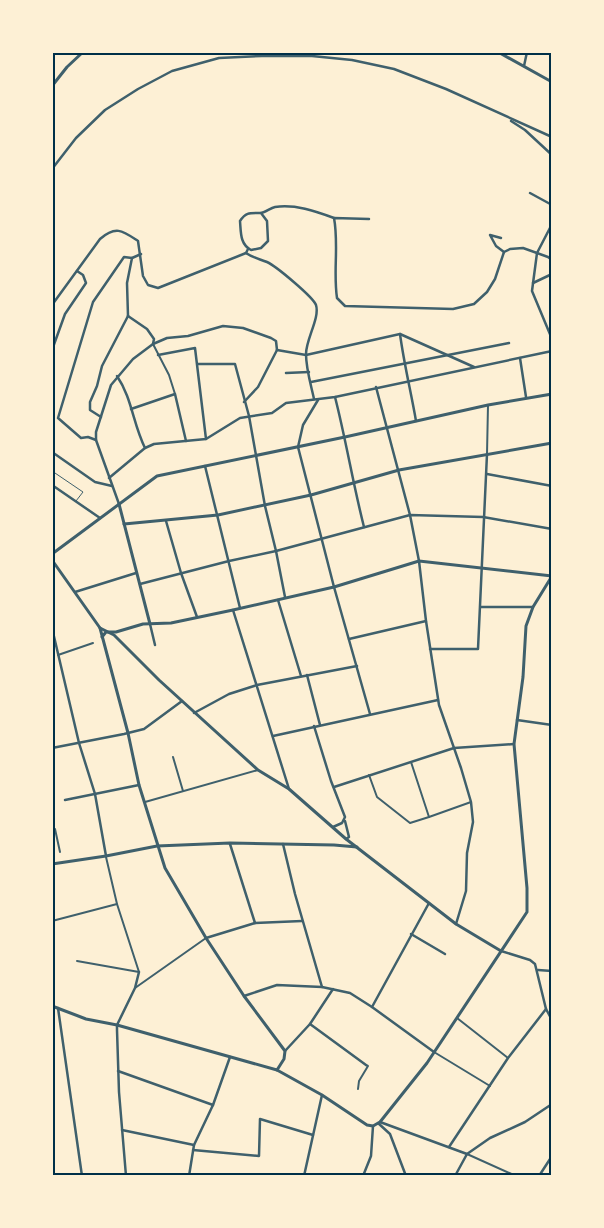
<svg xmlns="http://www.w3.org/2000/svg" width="604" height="1228" viewBox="0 0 604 1228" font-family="Jost,sans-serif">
<rect width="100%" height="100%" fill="#fdf0d5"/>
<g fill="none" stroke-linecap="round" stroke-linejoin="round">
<path stroke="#3f606c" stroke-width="1" d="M52,471L83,492L76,501"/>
<g stroke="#3f606c" stroke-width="2">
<path d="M153,344L169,375L175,394"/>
<path d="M487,454L488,405"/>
<path d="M58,655L93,643"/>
<path d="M173,757L183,791"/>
<path d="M411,762L429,817L471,802"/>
<path d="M369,775L377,797L410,823L429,817"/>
<path d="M145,802L258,770"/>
<path d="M55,829L60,852"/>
<path d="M52,921L117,904"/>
<path d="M77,961L139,972L117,904L106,857"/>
<path d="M135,988L206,938"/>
<path d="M457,1018L508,1058"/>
<path d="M434,1052L490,1086"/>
<path d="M358,1089L359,1081L368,1066L366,1065"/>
<path d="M467,1154L516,1176"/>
</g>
<g stroke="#3f606c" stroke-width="2.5">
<path d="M524,66L527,52"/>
<path d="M511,121L525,130L552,155"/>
<path d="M52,169L76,138L105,110L138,89L172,71L219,58L262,56H312L352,60L394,69L446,89L552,137"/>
<path d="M530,193L552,205"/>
<path d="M261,213L267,221L268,241L261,248L251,250C240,244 241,233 240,221C246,212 250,213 260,213C265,213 270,208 275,207C295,204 315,211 334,218"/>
<path d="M369,219L334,218C339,244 333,272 337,298L345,306L453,309L474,304L487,292L495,279L504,252L510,249L523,248L548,257L552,260"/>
<path d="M552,224L537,253L532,291L552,339"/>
<path d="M501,238L490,235L496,246L504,252"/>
<path d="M246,253C253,258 260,259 267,262C276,266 313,297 316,305C320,318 306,339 306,354C306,369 311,385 314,399"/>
<path d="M132,258L141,254"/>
<path d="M533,283L552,274"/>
<path d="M52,305L100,239C116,225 123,231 138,241L143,276L148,285L158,288L246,253L248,249"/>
<path d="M128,316L147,329L154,339L153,344"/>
<path d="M400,334C404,364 411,392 416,421"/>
<path d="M52,350L65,314L86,283L83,275L77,271"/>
<path d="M277,350L306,355L400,334L474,367"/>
<path d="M158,355L195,348L206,439"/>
<path d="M520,358L526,397"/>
<path d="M198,364H235L249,416L265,506L276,551L285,597"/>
<path d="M286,373L309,372"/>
<path d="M117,376C132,398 133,424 145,448"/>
<path d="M311,382L509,343"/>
<path d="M376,387L410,515L419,561L426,621L439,705L461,768L471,802L473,822L467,853L466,891L456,924"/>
<path d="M335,397C346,440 353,484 364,527"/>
<path d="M318,400L303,425L298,447L334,587L370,714"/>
<path d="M244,402L258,387L277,350"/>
<path d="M131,409L175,394L186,441"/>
<path d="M101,417L90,410V402L97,386L102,366L128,316"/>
<path d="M96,440L88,437L81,438L58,418L93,302L124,257L132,258L127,283L128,316"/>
<path d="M52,452L95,482L112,486"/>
<path d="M205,466L240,608"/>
<path d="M487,474L552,486"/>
<path d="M109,478L145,448L154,444L206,439L240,418L272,413L286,403L335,397L552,351"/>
<path d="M52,485L100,518"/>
<path d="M119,504L96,440V432L111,385L133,359L153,344L167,338L188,336L223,326L243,328L271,338L276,341L277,350"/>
<path d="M166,521L181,573L197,617"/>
<path d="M140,584L229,561L276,551L410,515L483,517L552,529"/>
<path d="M75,592L136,573"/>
<path d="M278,600L301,676"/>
<path d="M481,607H533"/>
<path d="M233,610L289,789"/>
<path d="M150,624L155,645"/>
<path d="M52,628L79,743L95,794L106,856"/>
<path d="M349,639L426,621"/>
<path d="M430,649H478L487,454"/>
<path d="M307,675L320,725"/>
<path d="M194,713L229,694L257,685L357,666"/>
<path d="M517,720L552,725"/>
<path d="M314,726L331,781L345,817L342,823L333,827"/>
<path d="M273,736L438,700"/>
<path d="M52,748L124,734L144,729L182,701"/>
<path d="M334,787L454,748L514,744"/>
<path d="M65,800L139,785"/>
<path d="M345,821L349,837L346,839"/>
<path d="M52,822H53"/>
<path d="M230,844L255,923"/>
<path d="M283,844L295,894L322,987"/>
<path d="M411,934L445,954"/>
<path d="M206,938L255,923L302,921"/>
<path d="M501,951L530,960L535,964L546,1009L552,1020"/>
<path d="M538,970L552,971"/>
<path d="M244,996L277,985L322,987L350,993L372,1007L434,1052"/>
<path d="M372,1007L429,903"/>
<path d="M58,1008L82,1176"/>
<path d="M310,1024L366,1065"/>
<path d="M285,1051L310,1024L333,989"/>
<path d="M118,1071L213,1105"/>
<path d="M380,1122L467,1154"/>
<path d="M378,1123L390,1134L406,1176"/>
<path d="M122,1130L194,1145"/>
<path d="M449,1147L508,1058L546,1009"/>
<path d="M193,1150L259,1156L260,1119L313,1135"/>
<path d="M126,1176L119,1092L117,1030V1025L135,988L139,972"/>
<path d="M189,1176L194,1145L213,1105L230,1057"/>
<path d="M304,1176L322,1095"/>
<path d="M363,1176L371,1156L373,1126"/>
<path d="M455,1176L467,1154L490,1138L525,1122L552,1104"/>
<path d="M539,1176L552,1156"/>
</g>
<g stroke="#3f606c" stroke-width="3">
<path d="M498,52L552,82"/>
<path d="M52,86L67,67L83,52"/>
<path d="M119,504L150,624"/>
<path d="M124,524L218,515L311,495L399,470L552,443"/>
<path d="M52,554L157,476L345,437L488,405L552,394"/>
<path d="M52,560L100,628L114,635L159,680L258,770L289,789L346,839L456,924L501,951"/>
<path d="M100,628L128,733L139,785L165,868L206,938L244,996L285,1051L284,1059L277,1070"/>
<path d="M102,637L106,632H116L143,624L171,623L233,610L334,587L419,561L552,576"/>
<path d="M52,864L106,856L157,846L230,843L334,845L357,847"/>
<path d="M52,1006L86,1019L117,1025L277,1070L322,1095L367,1125L373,1126L380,1122L427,1063L527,912V888L514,744L523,677L526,626L533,607L552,576"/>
</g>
</g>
<rect width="604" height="1228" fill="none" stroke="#fdf0d5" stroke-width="108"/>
<rect x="54" y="54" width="496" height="1120" fill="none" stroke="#003049" stroke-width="2"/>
</svg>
